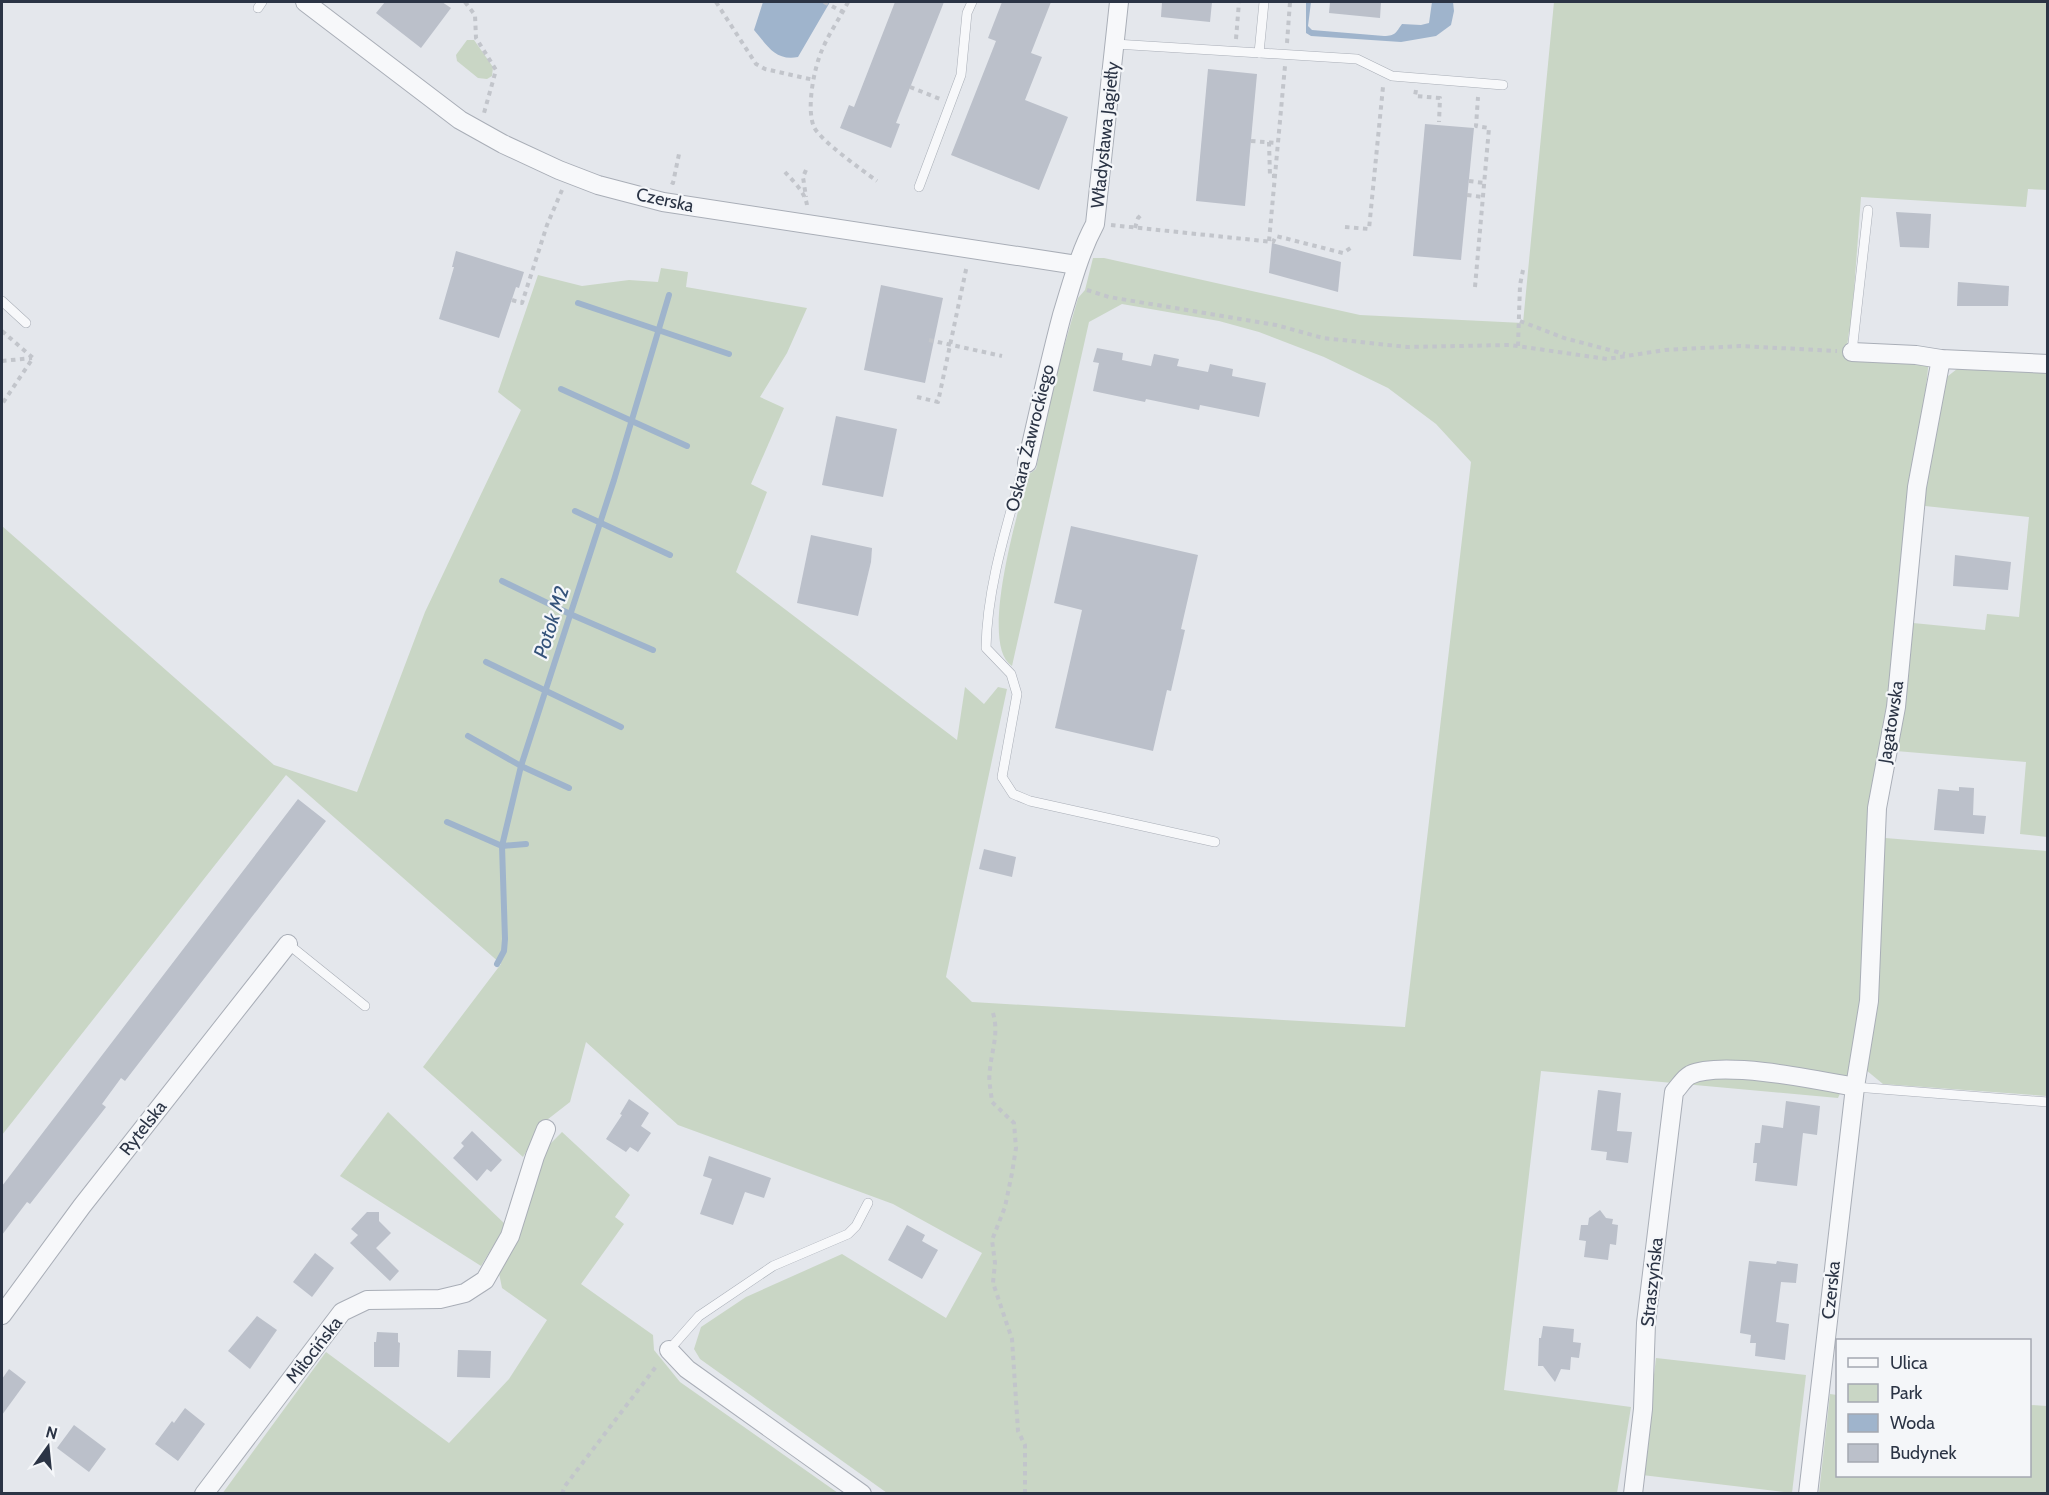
<svg xmlns="http://www.w3.org/2000/svg" width="2049" height="1495" viewBox="0 0 2049 1495" font-family="Cabin,sans-serif">
<rect width="100%" height="100%" fill="#e4e7ec"/>
<g fill="#c9d6c5">
<path d="M1554,2H2047V190L2028,189L2026,207L1861,197L1851,331L1849,332L1846,354L1929,359L1862,1001L1851,1069L1838,1098L1541,1071L1504,1390L1631,1407L1617,1493H887L700,1359L694,1349L701,1327L746,1297L842,1254L946,1318L982,1253L893,1204L678,1125L586,1042L570,1102L543,1123L523,1157L423,1067L501,964L286,775L2,1135V526L274,765L357,792L425,612L521,410L498,392L538,275L582,286L629,280L658,282L661,268L688,272L686,287L807,308L787,353L760,397L784,408L751,484L767,492L736,572L957,740L965,687L984,704L998,687L1007,689L946,977L972,1002L1405,1027L1471,462L1436,424L1388,388L1324,357L1259,332L1219,321L1122,304L1089,322L1012,666C978,645 1019,508 1028,475L1036,469L1054,382L1078,298L1085,290L1093,258H1104L1360,315L1523,323Z"/>
<path d="M467,40H474L493,67L492,76L487,79L478,78L457,61L456,55Z"/>
<path d="M1957,369L2047,372V837L2020,834L2026,762L1896,751L1913,623L1985,630L1987,614L2019,617L2029,517L1925,506L1924,489L1943,380Z"/>
<path d="M1885,838L2047,851V1096L1883,1084L1866,1070L1879,964Z"/>
<path d="M388,1112L506,1225L481,1266L340,1176Z"/>
<path d="M562,1132L630,1195L615,1217L624,1224L581,1284L653,1335L654,1350L680,1382L838,1493L222,1494L326,1352L449,1443L509,1379L547,1320L502,1288L499,1273L519,1234L548,1146Z"/>
<path d="M1656,1358L1806,1375L1792,1493L1642,1475Z"/>
<path d="M1830,1394L1837,1395L1838,1476H2030V1405L2047,1406V1493H1819Z"/>
</g>
<g fill="#9fb4cc">
<path d="M763,2H830L798,57C775,61 768,46 754,30Z"/>
<path d="M1306,2H1311L1308,26L1312,30L1384,36C1396,36 1396,32 1402,24L1421,25L1429,23L1432,2H1453L1454,11L1451,25L1436,36L1401,42L1311,36L1306,33Z"/>
</g>
<g fill="none" stroke-linecap="round" stroke-linejoin="round">
<g stroke="#9fb4cc" stroke-width="6">
<path d="M578,303L729,354"/>
<path d="M561,389L687,446"/>
<path d="M575,511L670,555"/>
<path d="M502,581L570,614L653,650"/>
<path d="M486,662L621,727"/>
<path d="M468,736L521,766L569,788"/>
<path d="M447,822L502,846L526,844"/>
<path d="M497,964L504,951L505,939L502,846L521,766L614,480L669,295"/>
</g>
</g>
<g fill="#bbc0ca">
<path d="M385,2H442L451,8L421,48L376,13Z"/>
<path d="M895,2H944L896,123L900,124L891,148L840,128L849,105L854,107Z"/>
<path d="M1002,2H1051L1031,53L1042,57L1025,100L1068,117L1039,190L951,155L996,41L988,38Z"/>
<path d="M1162,2H1212L1210,22L1161,17Z"/>
<path d="M1330,2H1381L1380,18L1329,13Z"/>
<path d="M1208,69L1257,74L1245,206L1196,201Z"/>
<path d="M1425,124L1474,128L1461,260L1413,256Z"/>
<path d="M1896,212L1931,214L1929,248L1900,247Z"/>
<path d="M1272,243L1341,262L1338,292L1269,273Z"/>
<path d="M456,251L524,272L519,288L516,287L499,338L439,319L454,267H452Z"/>
<path d="M1958,282L2009,286L2008,306H1957Z"/>
<path d="M881,285L943,298L925,383L864,370Z"/>
<path d="M1097,348L1123,353L1122,360L1151,366L1154,354L1179,359L1177,366L1208,372L1210,364L1233,369L1232,376L1266,383L1259,417L1200,405L1199,410L1146,399L1145,402L1093,391L1099,363L1093,362Z"/>
<path d="M836,416L897,429L883,497L822,485Z"/>
<path d="M1071,526L1198,555L1181,629L1185,630L1171,691L1167,690L1153,751L1055,728L1082,610L1054,603Z"/>
<path d="M811,535L872,548L871,562L858,616L797,603Z"/>
<path d="M1955,555L2011,562L2008,590L1953,586Z"/>
<path d="M1959,787L1974,788L1973,815L1986,816L1984,834L1934,830L1938,789L1959,791Z"/>
<path d="M298,799L326,821L125,1081L121,1078L102,1104L106,1107L30,1204L27,1202L2,1235V1186Z"/>
<path d="M984,849L1016,857L1012,877L979,869Z"/>
<path d="M1598,1090L1621,1093L1617,1131L1632,1132L1628,1163L1606,1160L1607,1152L1591,1150Z"/>
<path d="M629,1099L649,1113L641,1126L651,1133L638,1152L630,1147L626,1152L606,1139L622,1115L620,1114Z"/>
<path d="M1786,1101L1820,1106L1817,1135L1803,1133L1797,1186L1755,1181L1757,1163H1753L1755,1143H1760L1762,1125L1783,1128Z"/>
<path d="M472,1131L502,1160L491,1172L487,1169L477,1181L453,1158L464,1146L461,1143Z"/>
<path d="M709,1156L771,1178L764,1198L745,1192L733,1225L700,1214L712,1179L703,1176Z"/>
<path d="M1600,1210L1606,1218L1613,1219L1612,1224L1618,1225L1616,1245L1610,1244L1608,1260L1584,1257L1586,1241L1579,1240L1581,1225H1588L1589,1218Z"/>
<path d="M367,1212H379V1221L391,1233L376,1248L399,1271L390,1281L350,1243L358,1235L351,1229Z"/>
<path d="M907,1225L925,1235L922,1241L938,1250L922,1279L888,1260Z"/>
<path d="M315,1253L334,1268L312,1297L293,1282Z"/>
<path d="M1749,1261L1776,1264L1777,1261L1798,1264L1796,1283L1781,1282L1776,1322L1789,1324L1785,1360L1755,1356L1756,1343H1750L1751,1335L1740,1333Z"/>
<path d="M257,1316L277,1330L250,1369L228,1351Z"/>
<path d="M1543,1326L1574,1329L1573,1342L1581,1343L1579,1358L1571,1357L1570,1370L1561,1369L1555,1382L1543,1366H1538L1539,1338H1541Z"/>
<path d="M377,1332L398,1333V1342L400,1343L399,1367H374V1342H376Z"/>
<path d="M458,1350L491,1351L490,1378L457,1377Z"/>
<path d="M9,1369L26,1382L2,1415V1379Z"/>
<path d="M185,1408L205,1424L178,1461L155,1444L172,1421L174,1423Z"/>
<path d="M74,1425L106,1449L89,1472L57,1448Z"/>
</g>
<g fill="none" stroke-linecap="round" stroke-linejoin="round">
<g stroke="#a9aeb7" stroke-width="10">
<g id="lane">
<path d="M258,8L262,2"/>
<path d="M1115,44L1357,59L1392,76L1503,85"/>
<path d="M1259,53L1264,2"/>
<path d="M919,187L961,75L967,13L972,2"/>
<path d="M2,301L26,323"/>
<path d="M1852,352L1868,210"/>
<path d="M1027,463L1022,471C1006,529 987,588 986,648L1011,674L1017,694L1002,777L1013,794L1030,801L1215,842"/>
<path d="M288,944L365,1006"/>
<path d="M1855,1087L2048,1102"/>
<path d="M669,1350L699,1316L773,1266L848,1234L856,1226L868,1203"/>
</g>
</g>
<g stroke="#a9aeb7" stroke-width="20">
<g id="street">
<path d="M305,2L460,120L503,144L559,170L598,185L663,202L1077,265"/>
<path d="M1852,352L1916,355L1941,359L2048,364"/>
<path d="M1027,463C1038,414 1049,364 1062,315C1072,283 1079,254 1095,224L1119,2"/>
<path d="M2,1315L82,1206L288,944"/>
<path d="M669,1350L687,1369L862,1494"/>
<path d="M204,1494L342,1312L367,1300L440,1299L465,1293L485,1280L510,1236L535,1156L546,1129"/>
<path d="M1633,1494L1643,1409L1646,1323L1674,1092C1679,1087 1684,1078 1690,1075C1722,1060 1818,1080 1855,1087"/>
<path d="M1808,1494L1855,1087L1869,1001L1877,808L1896,707L1917,487L1941,359"/>
</g>
</g>
<g stroke="#c2c5cb" stroke-width="4" stroke-dasharray="4.5 4.5" stroke-linecap="butt">
<path d="M465,2L475,15L476,38L496,70L484,113"/>
<path d="M716,2L756,64L765,69L814,80"/>
<path d="M824,2L843,12"/>
<path d="M848,2C840,18 829,33 822,50C814,68 806,109 814,127C821,141 862,170 877,181"/>
<path d="M805,3V2"/>
<path d="M1236,39L1239,2"/>
<path d="M1287,43L1290,2"/>
<path d="M910,87L940,99"/>
<path d="M1416,90L1415,96L1440,98L1439,122"/>
<path d="M1251,141L1277,143"/>
<path d="M1269,142L1270,176H1275"/>
<path d="M806,170L803,177L806,197"/>
<path d="M785,172C793,181 805,192 807,205"/>
<path d="M1469,181L1484,183"/>
<path d="M671,182L673,183L679,154"/>
<path d="M1467,195L1483,197"/>
<path d="M1111,225L1273,242L1276,236L1343,253L1352,247"/>
<path d="M1345,227L1369,229L1383,87"/>
<path d="M1135,228L1138,218L1142,214"/>
<path d="M1269,241L1285,66"/>
<path d="M1475,287L1489,128L1476,126L1478,97"/>
<path d="M1087,290L1109,297L1276,325L1323,338L1407,347L1510,345L1607,359L1665,350L1740,346L1837,351"/>
<path d="M512,300L522,303L547,225L562,190"/>
<path d="M1520,321L1564,338L1625,354"/>
<path d="M2,331L33,358L2,404"/>
<path d="M929,340L1002,356"/>
<path d="M1518,346L1520,285L1523,270"/>
<path d="M2,361L32,358"/>
<path d="M917,397L938,402L967,265"/>
<path d="M993,1013C999,1033 992,1049 990,1069C988,1079 991,1091 992,1102L1014,1123L1016,1148L1012,1173L1005,1207L992,1240L995,1263L993,1283L1012,1339L1018,1431L1025,1445V1494"/>
<path d="M562,1494L565,1486L658,1364"/>
</g>
<use href="#lane" stroke="#f7f8fa" stroke-width="9"/>
<use href="#street" stroke="#f7f8fa" stroke-width="18"/>
</g>
<g text-anchor="middle" stroke-width="4.5" stroke-linejoin="round" paint-order="stroke">
<g font-size="18" fill="#2b3445" stroke="#f4f6f9">
<text transform="translate(1105 135) rotate(-84)" y="6">Władysława Jagiełły</text>
<text transform="translate(665 200) rotate(12)" y="6">Czerska</text>
<text transform="translate(1030 438) rotate(-76)" y="6">Oskara Żawrockiego</text>
<text transform="translate(1891 722) rotate(-81)" y="6">Jagatowska</text>
<text transform="translate(143 1128) rotate(-52)" y="6">Rytelska</text>
<text transform="translate(1652 1282) rotate(-84)" y="6">Straszyńska</text>
<text transform="translate(1831 1290) rotate(-84)" y="6">Czerska</text>
<text transform="translate(314 1350) rotate(-52)" y="6">Miłocińska</text>
</g>
<g font-size="20" font-style="italic" fill="#34527a" stroke="#f4f6f9">
<text transform="translate(551 622) rotate(-72)" y="7">Potok M2</text>
</g>
</g>
<rect width="2049" height="1495" fill="none" stroke="#2b3445" stroke-width="6"/>
<rect x="1836" y="1339" width="195" height="138" fill="#f4f6f9" stroke="#a4a8b1" stroke-width="1.5"/>
<rect x="1848" y="1358" width="30" height="9" fill="#f7f8fa" stroke="#a4a8b1" stroke-width="1.5"/>
<text x="1890" y="1369" font-size="18" fill="#2b3445">Ulica</text>
<rect x="1848" y="1384" width="30" height="18" fill="#c9d6c5" stroke="#a4a8b1" stroke-width="1.5"/>
<text x="1890" y="1399" font-size="18" fill="#2b3445">Park</text>
<rect x="1848" y="1414" width="30" height="18" fill="#9fb4cc" stroke="#a4a8b1" stroke-width="1.5"/>
<text x="1890" y="1429" font-size="18" fill="#2b3445">Woda</text>
<rect x="1848" y="1444" width="30" height="18" fill="#bbc0ca" stroke="#a4a8b1" stroke-width="1.5"/>
<text x="1890" y="1459" font-size="18" fill="#2b3445">Budynek</text>
<g transform="translate(48 1447) rotate(15)" stroke="#f4f6f9" stroke-width="4.5" paint-order="stroke">
<path d="M0-4.5L10 22L0 15L-10 22Z" fill="#2b3445"/>
<text y="-9" font-size="16" font-weight="bold" text-anchor="middle" fill="#2b3445">N</text>
</g>
</svg>
